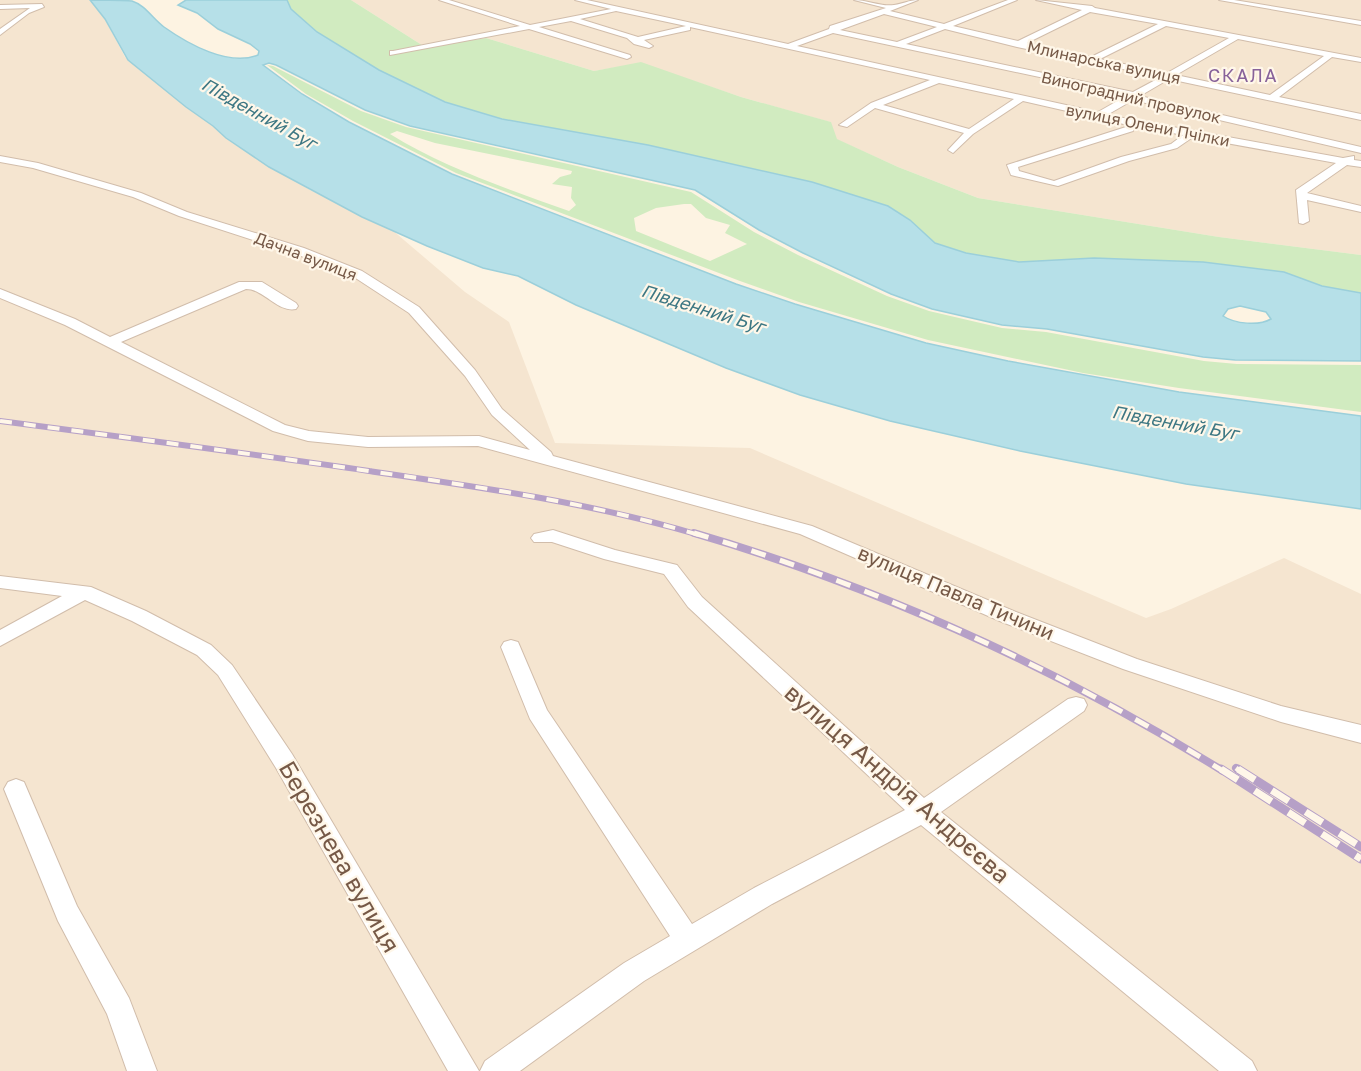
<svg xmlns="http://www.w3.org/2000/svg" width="1361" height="1071" viewBox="0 0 1361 1071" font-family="'Golos Text',sans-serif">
<rect width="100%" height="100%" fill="#fdf3e2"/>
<g fill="#f5e5d0">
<path d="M0,0H90L105,19L125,57L186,107L213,126L226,138L310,190L391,229L465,292L509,322L555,443L750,448L1146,618L1171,609L1284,558L1361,594V1071H0Z"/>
<path d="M351,0H1361V255L1219,237L978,198L898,167L836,139L830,122L741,97L641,63L594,71L486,38L425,47Z"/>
</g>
<g fill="#d1ebc0" fill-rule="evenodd">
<path d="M287,0H351L425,47L486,38L594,71L641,62L741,97L831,122L837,139L898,167L978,198L1219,237L1361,255V293L1322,286L1268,270L1203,262L1094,258L1019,262L966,253L935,243L910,220L888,206L812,182L648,145L502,119L445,102L379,70L317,32L291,9Z"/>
<path d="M267,65L273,66L361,111L406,127L691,192L754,232L798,255L887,296L929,311L1002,328L1046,332L1204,361L1237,364L1361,365V412L1179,388L1083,373L928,340L799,302L740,281L456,173L353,121L306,94ZM397,131L435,143L572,171L571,174L560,177L552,184L572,187L571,198L576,205L569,211C508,189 445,168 390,134ZM684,204H691L706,218L730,225L725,233L747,244L710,261L636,231L634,218L656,208Z"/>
</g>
<path fill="#b6e0e8" stroke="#9bcfda" stroke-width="1.5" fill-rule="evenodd" d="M90,0C102,0 120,0 132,1C145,5 153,19 164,27C188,44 229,67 258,55L259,51L250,44L218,29L197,13L178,5L186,0H287L291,9L317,32L379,70L445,102L502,119L648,145L812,182L888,206L910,220L935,243L966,253L1019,262L1094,258L1203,262L1284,272L1322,286L1361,293V361L1235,360L1203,357L1047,329L1002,325L932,309L891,294L803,253L759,230L695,190L410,126L365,110L276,65L269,63L263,65L302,94L349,122L452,174L736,284L795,304L926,343L1008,361L1179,392L1361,416V509L1186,484L1020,451L890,421L800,395L726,368L576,305L518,276L483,268L427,246L362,217L269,167L226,138L213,126L186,107L128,60L105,19ZM1240,306L1266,312L1271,319C1259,326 1235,324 1223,316L1228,309Z"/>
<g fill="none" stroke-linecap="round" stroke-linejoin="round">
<g stroke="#d1bdab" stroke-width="2">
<g id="minor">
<path d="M439,0H449L530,25L611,9L575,0H587L788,44L829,29L830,26L886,8L854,0C867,0 882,7 894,5C903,4 909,0 918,0L890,11L944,24L1008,0H1017L953,26L1018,41L1082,10L1036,0L1092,6L1095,8L1361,58V62L1332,57L1279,97L1361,114V120L1169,79L1140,96L1361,147V153L1133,100L1107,115L1343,158L1354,156V160L1361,161V167L1347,165L1307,193L1361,206V212L1307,200L1309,221L1303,224L1299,223L1296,190L1336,163L1193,137L1177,148L1129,161L1058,186L1011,175L1007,165L1126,127L1128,125L1023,101L973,134L953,153L948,150L964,133L875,108L847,127L839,125L871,103L930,80L690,27V30L644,40L653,46L649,48L634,44L627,38L571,21L539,27L630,55L631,57L627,59L529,29L390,55V51H393L520,26ZM616,11L686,26L638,37L580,19ZM1090,12L1158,24L1091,57L1027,43ZM884,14L937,27L897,42L840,30ZM1166,26L1229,38L1167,73L1100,59ZM945,29L1017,47L1161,77L1133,92L906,44ZM833,33L1124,95L1126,96L1098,112L797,46ZM1238,39L1324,56L1270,95L1176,75ZM939,83L1014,99L969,129L883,105ZM1136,126L1183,135L1171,144L1121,157L1054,181L1019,171L1018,167L1133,131Z"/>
<path d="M1219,0H1234L1361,21V25Z"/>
<path d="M42,4L44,7L29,13L0,35V29L30,8L0,9V5Z"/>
<path d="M0,156L38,163L141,193L187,212L304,248L362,271L419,307L475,370L502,409L551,452L553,456L812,526L1016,612L1137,659L1281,706L1361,725V743L1281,722L1123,669L1002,622L800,534L478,446L368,447L308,441L273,431L65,325L0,298V289L75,319L110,337L239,282H262L296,303L298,306L296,309C278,313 264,289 246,289L121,342L285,425L309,431L368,437L479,436L530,450L492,415L465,376L409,313L354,277L296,254L179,216L133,197L33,168L0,162Z"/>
<path d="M553,530L615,550L677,565L702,597L924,798L1068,699L1076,697L1084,699L1087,705L1084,711L941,812L1252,1061L1257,1071H1219L921,825L772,904L644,981L520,1071H480L485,1061L624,963L670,936L530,719L501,647L504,642L511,640L518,642L547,710L692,924L754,888L905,810L688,607L664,574L604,559L552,542H534L531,538L534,534Z"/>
<path d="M0,576L91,587L146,611L211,645L232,665L292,754L479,1071H448L276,768L218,675L197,655L132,621L85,600L0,646V630L62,596L0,588Z"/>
<path d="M16,779L24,782L77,906L129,998L157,1071H127L107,1014L58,921L4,789L8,782Z"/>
</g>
</g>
<use href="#minor" fill="#fff" fill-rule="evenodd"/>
<g stroke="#b6a0c7" stroke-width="6">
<path id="rail-far2" d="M0,421C123,437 246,453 369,471C480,487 592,503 699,535"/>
</g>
<g stroke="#b6a0c7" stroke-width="8">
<g id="rail-far1">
<path d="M694,533C882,588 1057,668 1223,771"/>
<path d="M1236,768L1240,771"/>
</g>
</g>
<g stroke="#b6a0c7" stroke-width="9">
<g id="rail">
<path d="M1221,769L1361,859"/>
<path d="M1238,769L1361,847"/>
</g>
</g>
<use href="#rail-far2" stroke="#fff7e9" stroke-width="4" stroke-dasharray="12" stroke-linecap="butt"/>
<use href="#rail-far1" stroke="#fff7e9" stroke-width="5" stroke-dasharray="15" stroke-linecap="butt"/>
<use href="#rail" stroke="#fff7e9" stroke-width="7" stroke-dasharray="20" stroke-linecap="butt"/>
</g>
<g text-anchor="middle" stroke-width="4.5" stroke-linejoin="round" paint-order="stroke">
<g font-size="16" fill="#765947" stroke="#fff7e9">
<text transform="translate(1104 62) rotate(12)" y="6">Млинарська вулиця</text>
<text transform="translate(1131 97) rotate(13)" y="6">Виноградний провулок</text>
<text transform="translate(1148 125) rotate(11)" y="6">вулиця Олени Пчілки</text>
<text transform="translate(306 256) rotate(21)" y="6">Дачна вулиця</text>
</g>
<g font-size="18" letter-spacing="1.5" fill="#88629a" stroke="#fff7e9">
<text x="1243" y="82">СКАЛА</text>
</g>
<g font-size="18" font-style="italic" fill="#3d7783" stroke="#fff7e9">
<text transform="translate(259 114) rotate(29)" y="6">Південний Буг</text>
<text transform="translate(703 309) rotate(17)" y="6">Південний Буг</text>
<text transform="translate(1175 423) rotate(10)" y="6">Південний Буг</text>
</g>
<g font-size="20" fill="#765947" stroke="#fff7e9">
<text transform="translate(956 593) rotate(23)" y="7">вулиця Павла Тичини</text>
</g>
<g font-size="24" fill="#765947" stroke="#fff7e9">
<text transform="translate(897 784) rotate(41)" y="8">вулиця Андрія Андрєєва</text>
<text transform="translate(339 857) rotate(60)" y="8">Березнева вулиця</text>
</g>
</g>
</svg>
